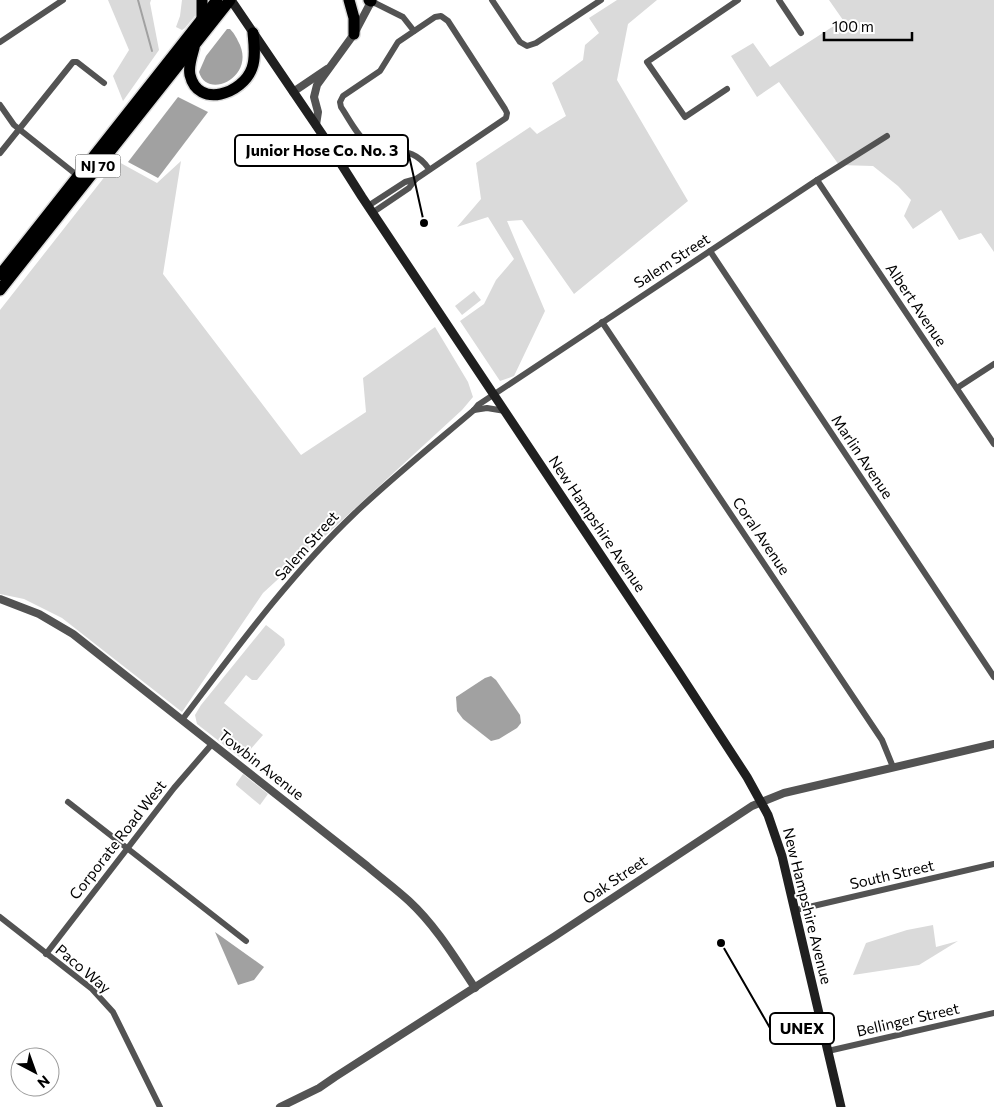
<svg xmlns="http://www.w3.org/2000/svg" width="994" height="1107" viewBox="0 0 994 1107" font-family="Commissioner,sans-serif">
<rect width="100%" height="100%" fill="#fff"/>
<g fill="#dadada">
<path d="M108,0H151L150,3L159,50L123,101L113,76L129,50Z"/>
<path d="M182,0H200L199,11L185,28L182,30L176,27L180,16Z"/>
<path d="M617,0H657L628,24L617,80L688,201L574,294L522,220L507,221L545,311L514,376L500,381L460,321L484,304L496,280L514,259L488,217L457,227L481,199L476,163L530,127L537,134L566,116L552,83L583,60L585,45L599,33L589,18Z"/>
<path d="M829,0H994V252L981,233L959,240L941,210L913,229L904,216L911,200L898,186L873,166L839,165L779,82L757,97L731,56L753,43L770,67L843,20Z"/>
<path d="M117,161L157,183L181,161L163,274L301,455L366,412L363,378L435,327L468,382L473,397L462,410L263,593L182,712L62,618L24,599L0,594V310Z"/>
<path d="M474,291L481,300L462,315L455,306Z"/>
<path d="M266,625L284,639L285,645L257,680H252L246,675L224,703L263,735L242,759L197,724L195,715L201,705Z"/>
<path d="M243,774L268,794L260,805L236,785V784Z"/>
<path d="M933,925L936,947L958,941L919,965L853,975L866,943L907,930Z"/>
</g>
<g fill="#a1a1a1">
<path d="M227,29H230C235,34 237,39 240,45C254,78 207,100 199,72L206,56Z"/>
<path d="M178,97L208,112L158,178L128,162Z"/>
<path d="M491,676L496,680L520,715L521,723L517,728L499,739L491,741L463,719L457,711L456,697L485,678Z"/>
<path d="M215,932L264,967L254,980L238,985Z"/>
</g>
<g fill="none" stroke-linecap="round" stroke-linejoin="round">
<path stroke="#a1a1a1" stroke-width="2" d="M138,0L152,51"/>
<g stroke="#dbdbdb" stroke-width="14">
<g id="trunk">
<path d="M202,0V19"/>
<path d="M349,0L354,18V34"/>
<path d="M369,0L371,1"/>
<path d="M194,48C192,56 188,66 190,75C198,109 243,94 252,68C256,57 254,44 253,33"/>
<path d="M0,275L217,0"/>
<path d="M0,290L230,0"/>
</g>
</g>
<g stroke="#535353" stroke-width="6">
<path d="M492,0L520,42L527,46L536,43L601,0"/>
<path d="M779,0L801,33"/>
<path d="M371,1L403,17L414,31"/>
<path d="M0,42L63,0"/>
<path d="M727,89L685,117L647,62L738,0"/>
<path d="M0,105L14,125L78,176"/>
<path d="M0,153L73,62H77L104,83"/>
<path d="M817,180L994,444"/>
<path d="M368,206L405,182L416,179L506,118L507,113L505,109L448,21L441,16L435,17L398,42L380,71L343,96L340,102L341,107C348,117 359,139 369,144C392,156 411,143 429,169"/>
<path d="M372,213L409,188L415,180"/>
<path d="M710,251L994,677"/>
<path d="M602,322L882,740L893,767"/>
<path d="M957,388L994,364"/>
<path d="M474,410L487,408L505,411"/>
<path d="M182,720C236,649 290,575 355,513C393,477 434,444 474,410L478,405L817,180L887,136"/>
<path d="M68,802L246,941"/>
<path d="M796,910L994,864"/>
<path d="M0,917L92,989L113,1012L160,1107"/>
<path d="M46,954L174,788L212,744"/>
<path d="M828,1051L994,1013"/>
</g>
<g stroke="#535353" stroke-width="8">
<path d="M293,92L327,69"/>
<path d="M316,125L318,112L314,97L317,85L354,34L372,0"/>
<path d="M0,599L39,614L73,634L367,866C381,878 396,889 409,901C436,926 455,958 475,988"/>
<path d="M280,1107L319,1088L335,1077L555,936L752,806L784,793L994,744"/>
</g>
<path stroke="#202020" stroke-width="9" d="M231,0L324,137L362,197L678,671L747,777L768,815L782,856L841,1107"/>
<use href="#trunk" stroke="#000" stroke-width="11"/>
</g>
<g text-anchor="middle" stroke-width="4" stroke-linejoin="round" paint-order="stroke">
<rect fill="#fff" stroke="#4c4c4c" stroke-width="1" x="75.5" y="154.5" width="45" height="23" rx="4"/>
<g font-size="14" font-weight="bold" fill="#000">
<text x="98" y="171">NJ 70</text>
</g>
<g font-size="15" fill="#000" stroke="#fff">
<text transform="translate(672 261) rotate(-33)" y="5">Salem Street</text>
<text transform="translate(916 305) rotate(56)" y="5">Albert Avenue</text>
<text transform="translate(862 457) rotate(56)" y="5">Marlin Avenue</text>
<text transform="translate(597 524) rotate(56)" y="5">New Hampshire Avenue</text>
<text transform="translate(761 536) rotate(56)" y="5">Coral Avenue</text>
<text transform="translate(307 546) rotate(-48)" y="5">Salem Street</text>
<text transform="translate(261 765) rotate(38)" y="5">Towbin Avenue</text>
<text transform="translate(118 840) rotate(-52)" y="5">Corporate Road West</text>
<text transform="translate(892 875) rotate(-13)" y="5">South Street</text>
<text transform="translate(615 880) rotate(-34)" y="5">Oak Street</text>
<text transform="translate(807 906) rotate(76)" y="5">New Hampshire Avenue</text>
<text transform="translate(83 969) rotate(40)" y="5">Paco Way</text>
<text transform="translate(908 1020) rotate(-13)" y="5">Bellinger Street</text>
</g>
</g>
<path fill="none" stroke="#000" stroke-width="2" d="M424 223L408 151M721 943L770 1028"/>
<g fill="#000" stroke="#fff" stroke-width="2">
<circle cx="424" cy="223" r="5"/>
<circle cx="721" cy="943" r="5"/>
</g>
<g fill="#fff" stroke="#000" stroke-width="2">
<rect x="235" y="135" width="173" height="31" rx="5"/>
<rect x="770" y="1013" width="64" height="31" rx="5"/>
</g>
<g font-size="16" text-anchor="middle" font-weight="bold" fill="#000">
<text x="322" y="156">Junior Hose Co. No. 3</text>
<text x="802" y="1034">UNEX</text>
</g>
<g transform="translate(35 1072) rotate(139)"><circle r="24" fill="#ffffff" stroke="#999999"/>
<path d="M0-4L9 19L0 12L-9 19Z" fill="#000000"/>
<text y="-8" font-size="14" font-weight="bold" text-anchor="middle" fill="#000000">N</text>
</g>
<path d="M824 32v8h88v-8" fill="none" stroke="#000000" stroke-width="2.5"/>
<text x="832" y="32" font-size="15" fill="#000000" stroke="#ffffff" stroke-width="4" paint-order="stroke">100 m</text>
</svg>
